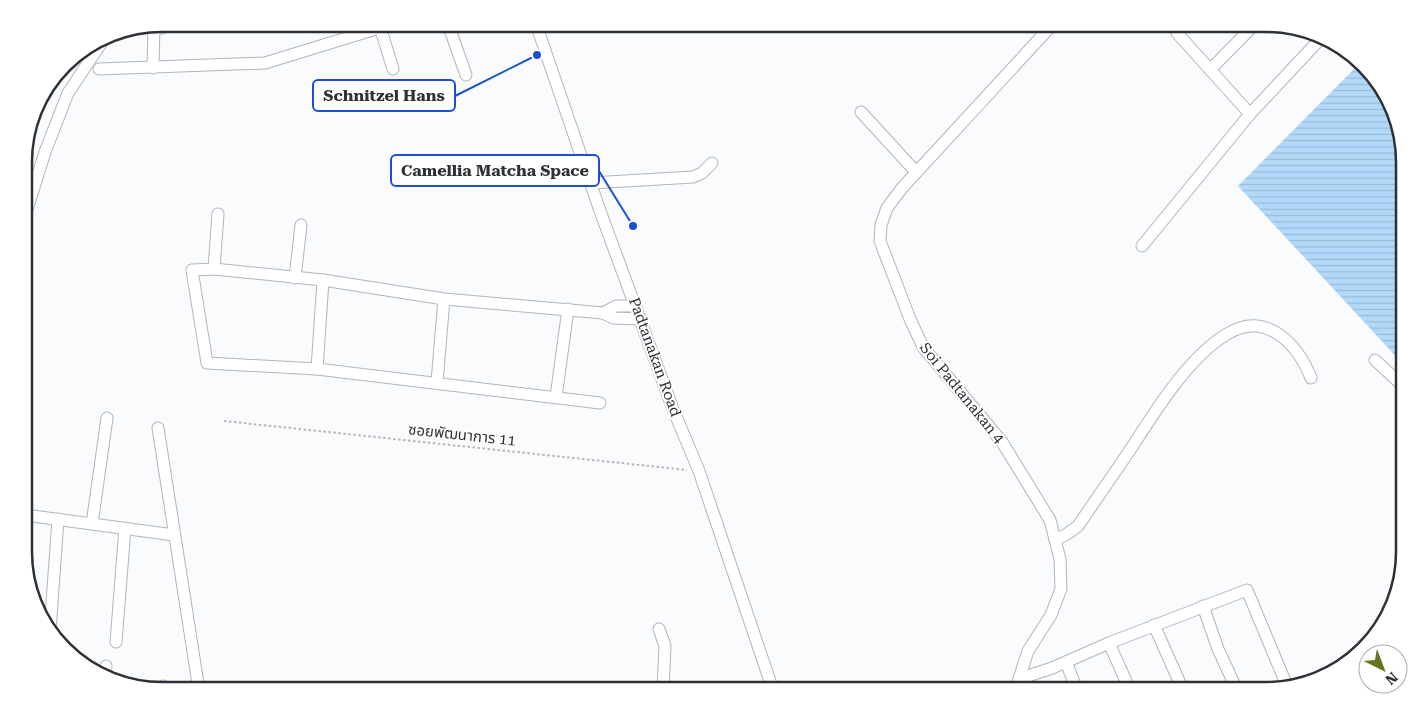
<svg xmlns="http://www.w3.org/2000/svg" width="1428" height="714" viewBox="0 0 1428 714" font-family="'Roboto Serif','Noto Sans Thai',serif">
<defs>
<pattern id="water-rules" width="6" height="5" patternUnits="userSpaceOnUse" patternTransform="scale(1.25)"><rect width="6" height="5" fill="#b2d9fa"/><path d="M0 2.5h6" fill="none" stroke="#99bbd7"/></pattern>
</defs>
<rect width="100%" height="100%" fill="#f9fbfd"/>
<path fill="url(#water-rules)" d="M1359,64L1376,78L1403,145L1404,365L1238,186Z"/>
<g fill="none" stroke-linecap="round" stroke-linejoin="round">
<g stroke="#aeb6bf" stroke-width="13">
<g id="minor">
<path d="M448,24L466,75"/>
<path d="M536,24L599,208L673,409L699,471L773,690"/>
<path d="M1175,24L1177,33L1250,114"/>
<path d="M380,27L393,69"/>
<path d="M154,30L174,24"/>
<path d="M153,68L154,25"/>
<path d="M99,69L265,63L392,24"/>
<path d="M1210,70L1255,24"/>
<path d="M861,112L916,172"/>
<path d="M591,183L693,177L702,173L712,163"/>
<path d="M24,219L45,152L68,93L106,36"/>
<path d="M1142,246L1250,114L1322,37"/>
<path d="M214,269L218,214"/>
<path d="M295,278L301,225"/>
<path d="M636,306H616L603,313L613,318L641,319"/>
<path d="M1375,360L1404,387"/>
<path d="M317,369L323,280"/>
<path d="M437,382L444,299"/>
<path d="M556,397L568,309"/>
<path d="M600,403L317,369L207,363L192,270L214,269L323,280L444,299L603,313"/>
<path d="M158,428L199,690"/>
<path d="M25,515L174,535"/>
<path d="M92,524L107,418"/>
<path d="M1055,540L1067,534L1078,526C1097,498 1116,471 1134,444C1157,408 1190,356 1227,334C1267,310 1298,345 1311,378"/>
<path d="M1203,606L1218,649L1237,690"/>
<path d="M1154,625L1183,690"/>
<path d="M659,629L665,646L663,690"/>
<path d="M50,630L58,519"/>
<path d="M116,642L125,528"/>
<path d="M1109,643L1247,590L1287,686"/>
<path d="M1066,662L1077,690"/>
<path d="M105,677L106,666"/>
<path d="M1019,679L1052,668L1109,643L1130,690"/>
<path d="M163,686L164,690"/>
<path d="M1018,690L1019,679L1028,651L1051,615L1061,589L1060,559L1050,520L1002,442L923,347L910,319L880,241L881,225L887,208L902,188L1053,24"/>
</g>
</g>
<path stroke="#b4b6b9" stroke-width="2" stroke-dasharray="2.5 2.5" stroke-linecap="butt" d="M224,421L687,470"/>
<use href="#minor" stroke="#fff" stroke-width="11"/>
</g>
<g text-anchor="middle" stroke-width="4" stroke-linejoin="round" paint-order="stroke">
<g font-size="15" fill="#2d3034" stroke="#fff">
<text transform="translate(655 357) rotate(70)" y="5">Padtanakan Road</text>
<text transform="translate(962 393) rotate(51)" y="5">Soi Padtanakan 4</text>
<text transform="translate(462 435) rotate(6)" y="5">ซอยพัฒนาการ 11</text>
</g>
</g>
<path d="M0 0H1428V714H0ZM162 32H1266A130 130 0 0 1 1396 162V552A130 130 0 0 1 1266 682H162A130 130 0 0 1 32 552V162A130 130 0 0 1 162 32Z" fill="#fff" fill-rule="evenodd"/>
<path fill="none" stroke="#2d3034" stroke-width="2.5" d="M162 32H1266A130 130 0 0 1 1396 162V552A130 130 0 0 1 1266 682H162A130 130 0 0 1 32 552V162A130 130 0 0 1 162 32Z"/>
<path fill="none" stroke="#1d4ed8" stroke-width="2" d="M537 55L455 96M633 226L599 171"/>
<g fill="#1d4ed8" stroke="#fff" stroke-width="2">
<circle cx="537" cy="55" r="5"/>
<circle cx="633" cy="226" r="5"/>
</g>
<g fill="#fff" stroke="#1d4ed8" stroke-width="2">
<rect x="313" y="80" width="142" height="31" rx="5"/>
<rect x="391" y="155" width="208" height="31" rx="5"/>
</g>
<g font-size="16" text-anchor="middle" font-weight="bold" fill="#2d3034">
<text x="384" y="101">Schnitzel Hans</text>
<text x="495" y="176">Camellia Matcha Space</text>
</g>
<g transform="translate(1383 669) rotate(138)"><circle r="24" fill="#ffffff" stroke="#abacae"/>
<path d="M0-4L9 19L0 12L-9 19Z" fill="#667420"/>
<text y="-8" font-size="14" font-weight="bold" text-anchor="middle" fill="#2d3034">N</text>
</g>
</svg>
